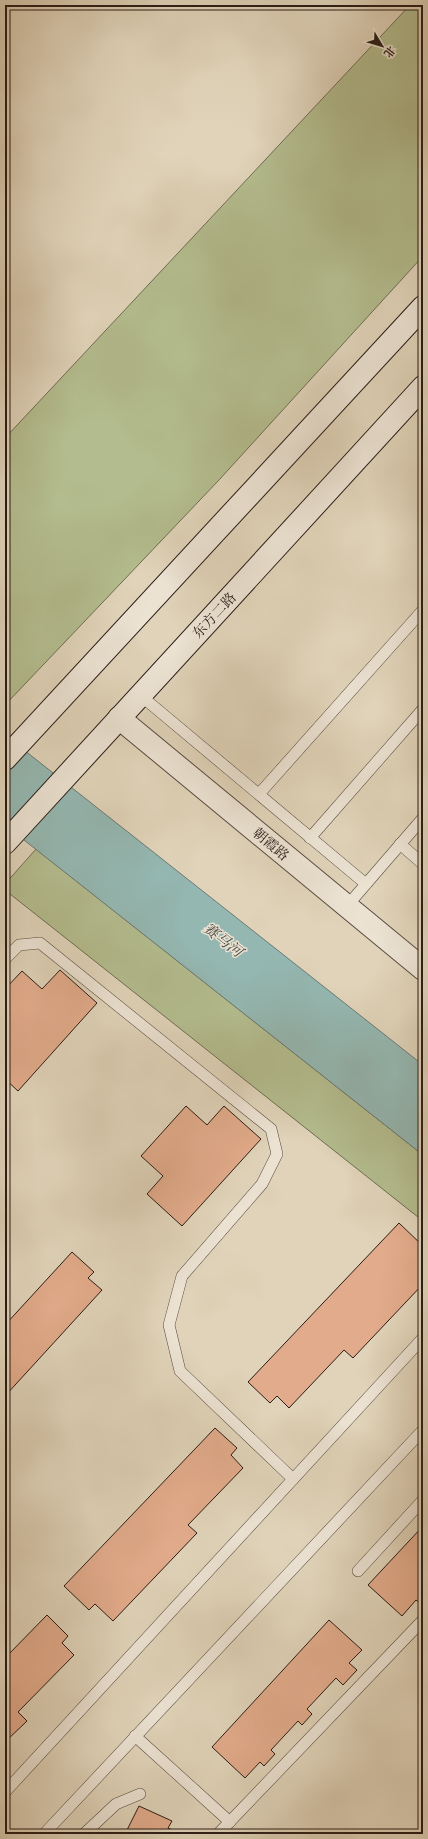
<svg xmlns="http://www.w3.org/2000/svg" width="428" height="1839" viewBox="0 0 428 1839" font-family="'IM FELL Double Pica','Noto Serif SC',serif">
<rect width="100%" height="100%" fill="#e0d3b9"/>
<filter id="stains"><feTurbulence type="fractalNoise" baseFrequency=".005" numOctaves="4"/><feColorMatrix values="0 0 0 0 .2 0 0 0 0 .09 0 0 0 0 .02 0 0 0 .5 -.17"/></filter>
<radialGradient id="worn" r=".72"><stop offset=".6" stop-color="#630" stop-opacity="0"/><stop offset="1" stop-color="#630" stop-opacity=".3"/></radialGradient>
<g fill="#b3bc8e" stroke="#6e6c52">
<path d="M410,5H423V256L219,480L5,705V438Z"/>
<path d="M36,849L423,1155V1221L5,890V884Z"/>
</g>
<path fill="#94b7b1" stroke="#6a7973" d="M5,735L423,1065V1155L5,825Z"/>
<g fill="#e2ab8b" stroke="#2a1c17">
<path d="M60,970L97,1003L18,1091L5,1079V989L22,971L42,989Z"/>
<path d="M186,1106L207,1125L224,1106L261,1139L182,1226L147,1194L163,1176L141,1156Z"/>
<path d="M399,1223L423,1246L418,1253L423,1258V1284L353,1358L344,1350L289,1408L277,1396L270,1403L248,1382Z"/>
<path d="M72,1252L94,1272L88,1278L102,1290L5,1396V1325Z"/>
<path d="M215,1428L237,1448L231,1455L243,1468L188,1525L197,1533L113,1621L95,1604L89,1610L64,1586Z"/>
<path d="M423,1526V1601L421,1604L416,1600L402,1616L368,1585Z"/>
<path d="M47,1615L68,1636L62,1643L74,1655L18,1712L27,1721L5,1742V1658Z"/>
<path d="M329,1620L362,1650L349,1663L357,1670L343,1685L336,1678L307,1709L312,1714L302,1725L298,1721L271,1750L275,1754L264,1766L260,1762L245,1778L212,1747Z"/>
<path d="M139,1806L172,1821L168,1828L177,1832L176,1834H125Z"/>
</g>
<g fill="none" stroke-linecap="round" stroke-linejoin="round">
<g stroke="#584a40" stroke-width="12">
<g id="lane">
<path d="M140,695L366,884"/>
<path d="M259,794L423,610"/>
<path d="M310,838L423,709"/>
<path d="M400,844L423,864"/>
<path d="M347,906L423,818"/>
<path d="M5,959L19,945L40,943L271,1129L277,1154L262,1184L182,1276L169,1325L180,1371L293,1479"/>
<path d="M358,1571L423,1500"/>
<path d="M135,1736L230,1822"/>
<path d="M5,1792L423,1338"/>
<path d="M44,1834L423,1430"/>
<path d="M84,1834L116,1804L140,1794"/>
<path d="M218,1834L423,1620"/>
</g>
</g>
<g stroke="#584a40" stroke-width="24">
<path id="street" d="M119,718L423,969"/>
</g>
<g stroke="#2a1c17" stroke-width="24">
<g id="secondary">
<path d="M5,759L423,307"/>
<path d="M5,843L423,387"/>
</g>
</g>
<use href="#lane" stroke="#ebe2d2" stroke-width="11"/>
<use href="#street" stroke="#ebe2d2" stroke-width="22"/>
<use href="#secondary" stroke="#ebe2d2" stroke-width="22"/>
</g>
<g text-anchor="middle" stroke-width="3" stroke-linejoin="round" paint-order="stroke">
<g font-size="14" fill="#2a1c17" stroke="#ebe2d2">
<text transform="translate(214 615) rotate(-47)" y="5">东方二路</text>
<text transform="translate(271 844) rotate(40)" y="5">朝霞路</text>
</g>
<g font-size="15" font-style="italic" fill="#4a4a45" stroke="#ebe2d2">
<text transform="translate(223 940) rotate(38)" y="5">赛马河</text>
</g>
</g>
<rect width="428" height="1839" fill="none" stroke="#e0d3b9" stroke-width="20"/>
<rect x="6" y="6" width="416" height="1827" fill="none" stroke="#2a1c17" stroke-width="2"/>
<rect x="10" y="10" width="408" height="1819" fill="none" stroke="#2a1c17"/>
<g transform="translate(382 46) rotate(128)" stroke="#ebe2d2" stroke-width="3" paint-order="stroke">
<path d="M0-3L7 15L0 10L-7 15Z" fill="#2a1c17"/>
<text y="-6" font-size="11" font-weight="bold" text-anchor="middle" fill="#2a1c17">北</text>
</g>
<rect width="100%" height="100%" filter="url(#stains)"/>
<rect width="100%" height="100%" fill="url(#worn)"/>
</svg>
